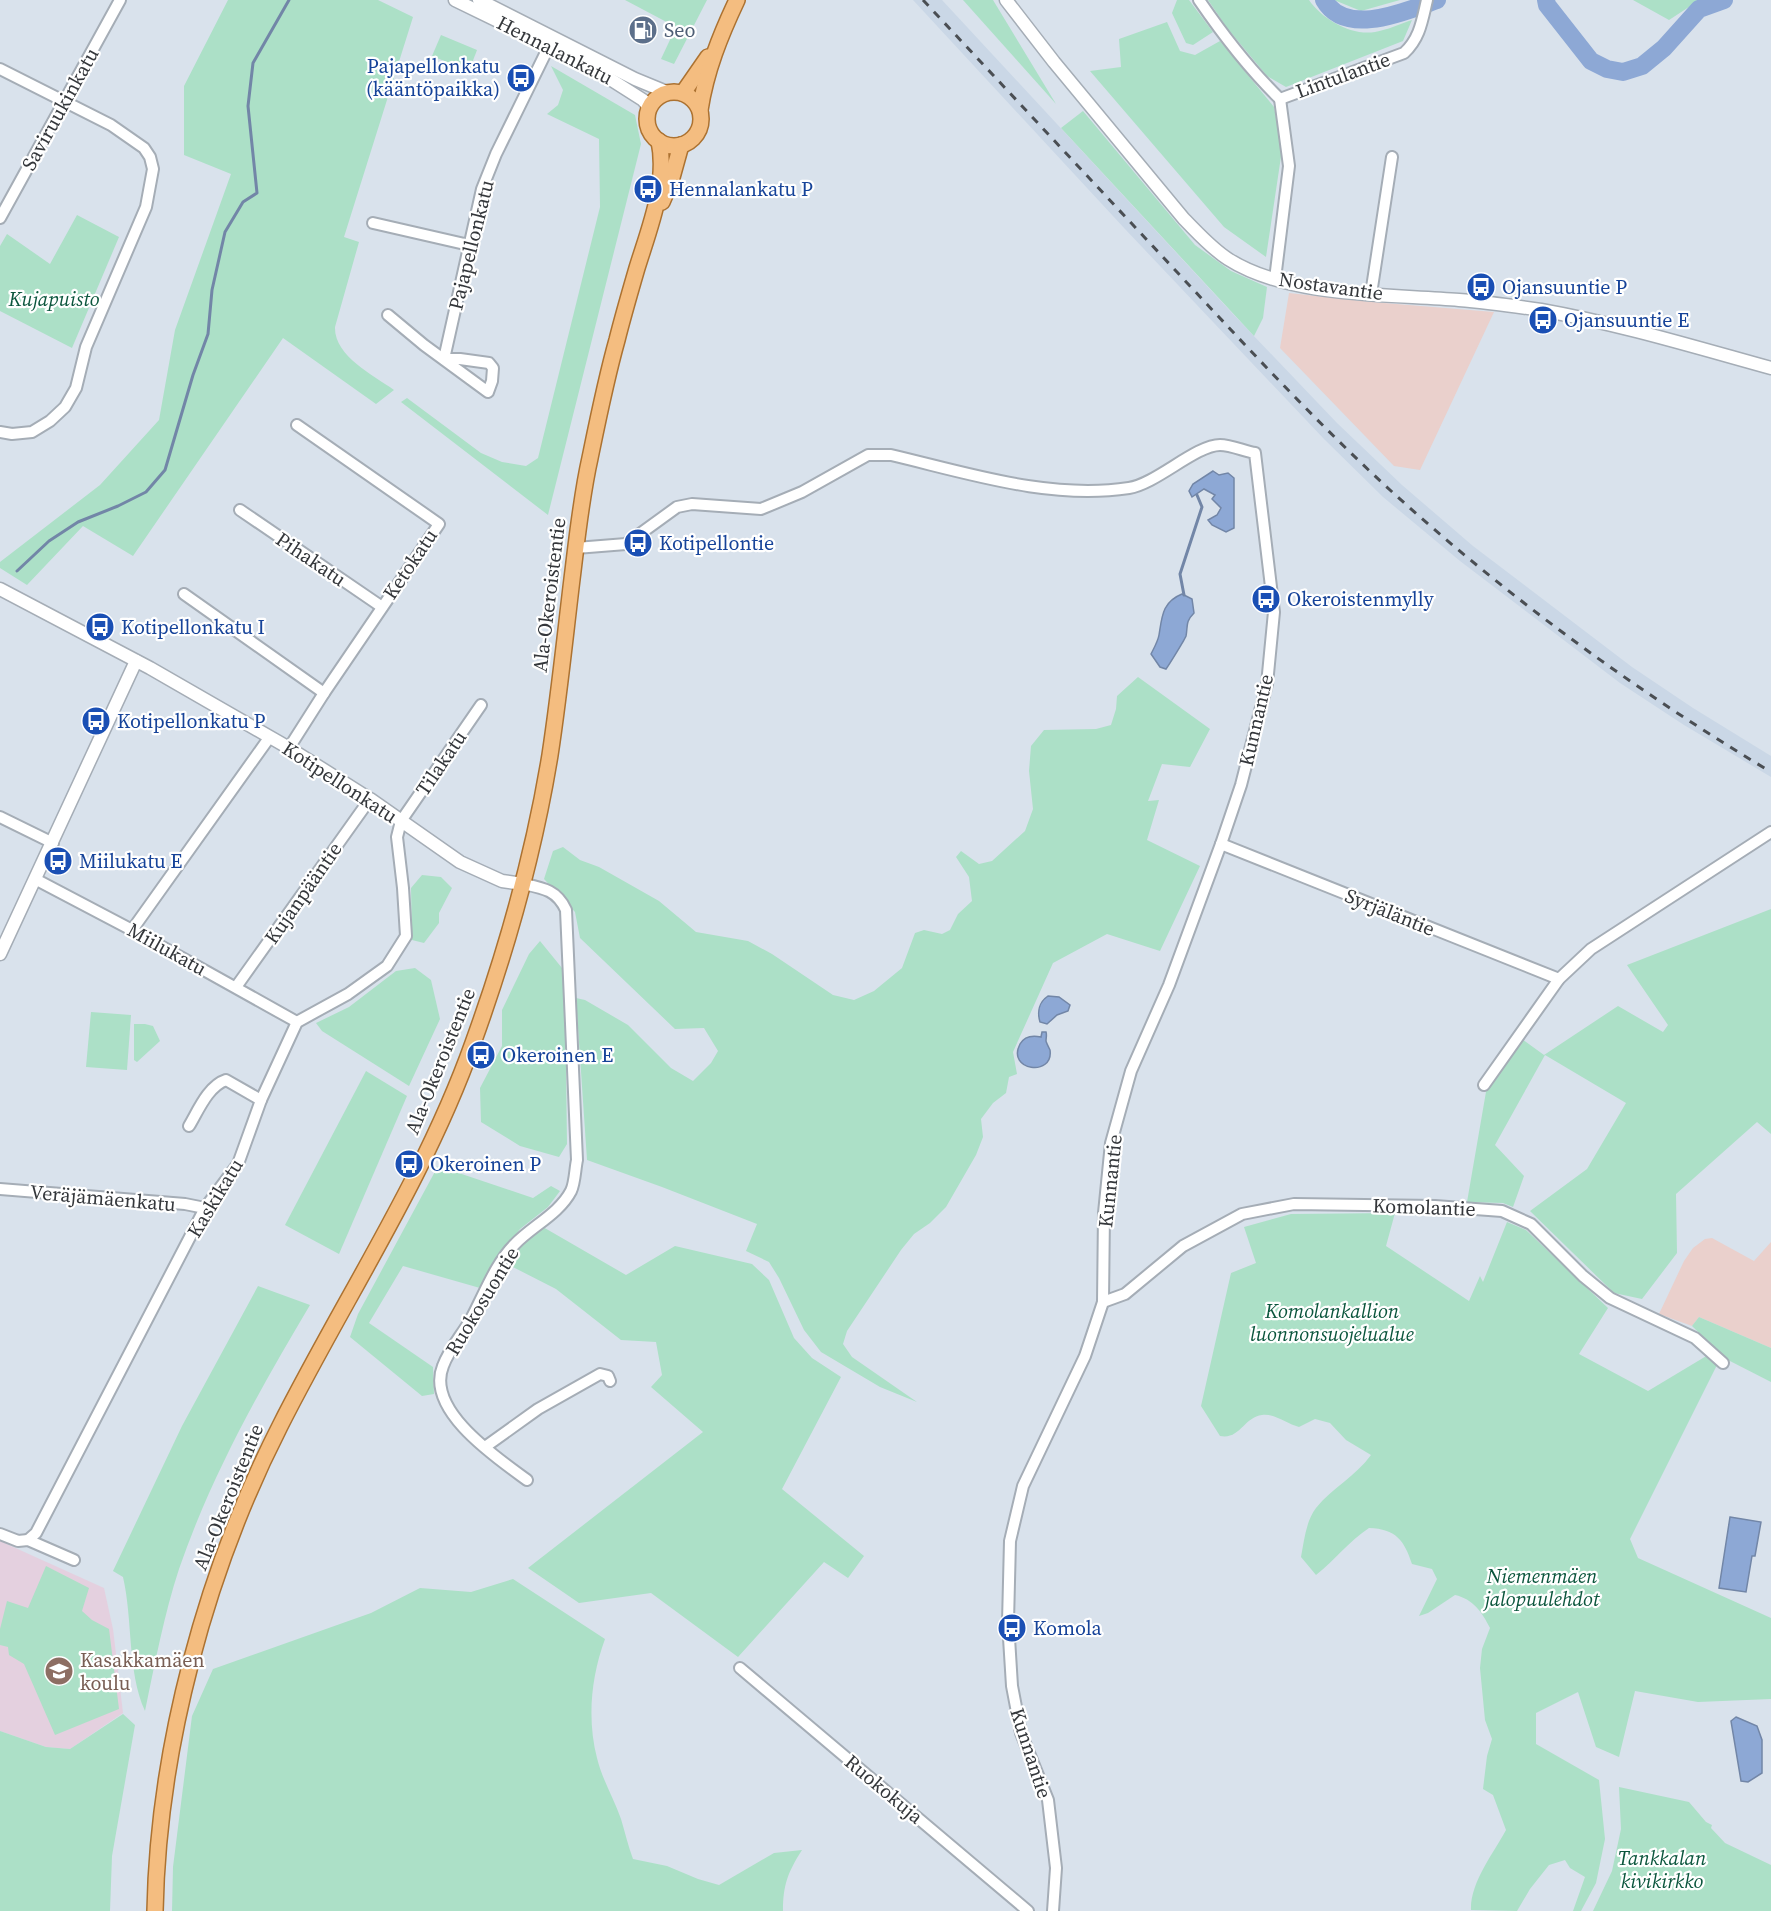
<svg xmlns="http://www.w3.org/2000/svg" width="1771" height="1911" viewBox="0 0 1771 1911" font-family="'Source Serif 4',serif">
<rect width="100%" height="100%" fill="#d9e2ec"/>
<path fill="#cad7e6" d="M913,0H942L1232,313L1337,423L1402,485L1473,546L1632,667L1693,708L1771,756V777L1684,725L1620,683L1460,561L1383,497L1324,439L1125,229Z"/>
<g fill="#ead0cc">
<path d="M1289,293L1372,302L1494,312L1420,470L1394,466L1280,348Z"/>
<path d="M1712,1238L1754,1261L1771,1242V1348L1699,1317L1692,1326L1659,1314L1684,1261L1693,1248L1705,1239Z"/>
</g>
<path fill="#e4d0df" d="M0,1541L104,1588L113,1629L123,1713L70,1749L46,1747L0,1731Z"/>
<g fill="#ace0c7">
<path d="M228,0H378L413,17L344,237L359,242L335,327C334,356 373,375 394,390L376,404L283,338L133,556L83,526L27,585L0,568V562L100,485L159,420L175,330L231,174L184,155V86Z"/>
<path d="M625,0H707L674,64L661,59L676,27Z"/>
<path d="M963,0H993L1056,104Z"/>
<path d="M1177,0H1189L1213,32L1193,45L1186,43L1172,13Z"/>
<path d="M1208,0H1309C1322,19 1351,36 1375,32C1387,30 1400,24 1412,20L1403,41L1286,87L1267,76L1227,28Z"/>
<path d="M1334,0H1400L1361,11Z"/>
<path d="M1633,0H1706L1692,5L1669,20Z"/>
<path d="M1167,22L1180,51L1195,55L1220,41L1274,107L1282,150L1266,257L1224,227L1090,71L1121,67L1119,39Z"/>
<path d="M441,35L477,50L469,71L432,56Z"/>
<path d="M551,66L635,115L641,144L548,515L401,402L407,398L481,453L502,462L526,466L538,458L600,207L599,139L547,114L558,105L563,90Z"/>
<path d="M1083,111L1195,245L1231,271L1267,287L1263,318L1254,336L1061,128Z"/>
<path d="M77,215L119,237L72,348L0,311V246L7,234L50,264Z"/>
<path d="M1138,677L1210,729L1190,767L1162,764L1148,801L1159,800L1147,840L1200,866L1160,951L1107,934L1053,963L1013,1052L1017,1074L1009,1077L1006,1093L993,1103L981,1119L983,1137L976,1155L946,1207L930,1223L914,1234L901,1250L847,1331L843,1344L852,1357L917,1402L880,1387L821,1352L804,1330L779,1278L769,1262L746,1251L757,1224L662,1187L587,1160L576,998L585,1000L628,1025L671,1068L693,1081L711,1063L718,1051L704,1028L675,1029L580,938L575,912L544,879L553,851L563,847L580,860L599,867L659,901L696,932L748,941L772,954L833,995L854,1000L874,991L902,968L915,933L924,930L942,934L950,930L958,914L972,901L969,877L956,857L961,851L979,864L992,861L1025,831L1033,809L1029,771L1031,746L1044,730L1096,729L1111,725L1116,709L1117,696Z"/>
<path d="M422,875L441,877L452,888L439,913V923L424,943L412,940L411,888Z"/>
<path d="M1771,909V1134L1757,1122L1676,1194L1677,1253L1642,1299L1614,1293L1530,1211L1587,1169L1626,1103L1545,1055L1495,1145L1524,1176L1513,1207L1503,1203L1467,1202L1487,1086L1522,1039L1544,1055L1618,1006L1663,1032L1668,1025L1627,965Z"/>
<path d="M540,941L562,968L565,988L567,1144L559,1157L520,1146L481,1122L480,1088L502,1046V1010L529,954Z"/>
<path d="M415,968L431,980L440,1019L409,1086L322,1031L316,1023L349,1007L396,971Z"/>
<path d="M91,1012L131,1015L127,1070L86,1067Z"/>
<path d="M134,1024H145L153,1026L160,1041L137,1062L134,1060Z"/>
<path d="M366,1071L407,1096L339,1254L285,1225Z"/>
<path d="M438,1166L533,1198L551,1186L560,1191L548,1207L520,1229L495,1263L480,1288L403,1266L369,1323L433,1367L434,1394L422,1396L350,1337L358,1314Z"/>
<path d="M1395,1213L1386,1246L1469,1301L1480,1276L1483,1282L1507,1222L1526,1230L1608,1308L1579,1354L1648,1391L1708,1355L1717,1365L1630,1539L1638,1558L1771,1618V1699L1698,1702L1635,1691L1619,1757L1596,1747L1578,1692L1536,1713V1744L1599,1780L1605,1839L1596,1883L1581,1911H1573L1585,1877L1570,1868L1565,1860L1549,1865L1530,1889L1517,1911L1471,1910C1470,1883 1493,1854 1506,1830L1493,1795L1483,1789L1487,1756L1492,1739L1485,1720L1480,1668L1482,1649L1490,1628C1482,1612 1473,1599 1455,1595L1428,1613L1419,1616L1437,1579L1432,1569L1412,1564C1404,1540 1396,1529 1369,1528C1349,1541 1335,1560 1316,1575L1301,1557C1304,1541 1306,1521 1316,1508C1332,1488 1356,1476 1371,1455L1346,1440L1330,1423L1315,1419L1299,1427C1287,1424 1274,1413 1262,1415C1244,1417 1240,1440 1220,1436L1201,1406L1231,1273L1256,1263L1244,1227L1291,1214Z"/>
<path d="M543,1227L626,1275L675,1246L752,1264L769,1280L794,1338L812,1358L841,1377L782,1489L864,1556L848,1578L824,1562L738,1657L651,1593L579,1603L528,1568L703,1432L651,1387L662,1375L656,1342L621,1340L556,1289L507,1264L518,1249Z"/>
<path d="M258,1286L310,1305C260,1389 211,1476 179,1569C164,1615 155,1663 145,1711C127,1671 133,1620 123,1577L113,1571L182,1426Z"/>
<path d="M1699,1317L1771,1348V1382L1726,1359L1692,1326Z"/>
<path d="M46,1566L89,1588L82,1611L92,1620L109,1629L119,1709L55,1735L24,1664L9,1655L8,1647L0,1645V1629L7,1601L28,1608Z"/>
<path d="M513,1579L605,1639C591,1677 587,1719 597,1758C602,1779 614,1799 621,1819C625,1832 628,1846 633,1859L667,1866L698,1879L719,1885L774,1853L802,1850C788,1872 783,1885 783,1911H172L173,1867L192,1716L213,1669L371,1613L420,1588L471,1592Z"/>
<path d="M123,1714L135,1725L112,1856L110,1911H0V1731L46,1747L70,1749Z"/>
<path d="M1619,1787L1689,1802L1706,1822L1712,1825L1711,1828L1725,1843L1771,1865V1911H1593L1612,1871L1621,1829Z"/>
</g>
<g fill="#8da8d5" stroke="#7286a7" stroke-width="1.5">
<path d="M1213,471L1219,475L1228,473L1234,478V528L1226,532L1212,525L1208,520L1217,515L1221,508L1212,499L1215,495L1204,489L1192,497L1189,491L1193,484Z"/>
<path d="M1182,594L1192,599L1194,613C1185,622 1188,626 1186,636C1185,639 1169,665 1166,669L1160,667L1151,654C1154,648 1158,641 1159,635C1162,617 1162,602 1182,594Z"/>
<path d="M1048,996L1059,997L1070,1005L1068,1011L1057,1015L1047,1024L1040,1022C1037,1012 1039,1002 1048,996Z"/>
<path d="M1042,1032H1046C1047,1035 1046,1038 1046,1041C1046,1042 1050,1050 1050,1050C1054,1077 1006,1071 1020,1044C1024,1037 1032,1035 1041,1037Z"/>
<path d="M1730,1517L1761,1522L1755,1556H1752L1746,1592L1719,1588Z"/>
<path d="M1736,1717L1757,1726L1762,1740V1773L1748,1782L1741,1781L1731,1721Z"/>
</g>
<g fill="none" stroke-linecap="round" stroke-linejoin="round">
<g stroke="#7286a7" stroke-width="3">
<path d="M17,571L49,541L78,522L118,506L146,492L165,470L193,375L208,334L212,290L225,232L243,202L257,193L248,106L253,63L289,0"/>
<path d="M1184,595L1180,574L1202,507L1197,495"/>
</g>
<g stroke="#8da8d5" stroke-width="18">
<path d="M1324,0C1346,38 1406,11 1437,0"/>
<path d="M1546,0L1547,5L1591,61L1607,69L1623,72L1642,66L1664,48L1699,9L1724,0"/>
</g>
<g stroke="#a5adb6" stroke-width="14">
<g id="minor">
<path d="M1199,0C1223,35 1249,69 1280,99L1404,53C1420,38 1422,21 1427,0"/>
<path d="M0,69L111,125L144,148L150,157L153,169L146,207L86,347L76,388L65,407L50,421L32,432L12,434L0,432"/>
<path d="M0,218L120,0"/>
<path d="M373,223L469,245"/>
<path d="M1275,279L1289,166L1280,99"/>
<path d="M1371,294L1392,157"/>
<path d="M388,315L424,345L488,392L492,381L493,368L489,363L460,359H444"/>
<path d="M444,359L482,189L496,154L552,40"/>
<path d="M240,510L382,607"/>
<path d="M576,548L626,544L677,507L692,504L761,509L802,492L868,455H891C968,473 1049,500 1129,488C1156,484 1196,445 1220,445C1231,445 1244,451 1255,453L1274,612L1267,684L1241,785L1221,844L1169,985L1131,1071L1111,1143L1104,1213L1103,1302L1085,1356L1023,1486L1010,1541L1008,1622L1012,1686L1021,1733L1048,1800L1056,1868L1053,1911"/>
<path d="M184,594L324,693"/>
<path d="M289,748L324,693L439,524L297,425"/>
<path d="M0,817L53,843"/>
<path d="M1221,844L1559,979"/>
<path d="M35,879L132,930L297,1022"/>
<path d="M523,884C543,888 557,890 566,910L577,1160C575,1169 575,1183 571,1191C559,1214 532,1226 515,1244C495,1264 484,1295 471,1319C462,1335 449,1349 443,1366C425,1410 497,1458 527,1480"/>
<path d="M132,930L269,738"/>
<path d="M236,987L370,799"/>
<path d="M1484,1085L1559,979L1591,949L1771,832"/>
<path d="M189,1126C198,1111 208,1086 226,1080L261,1100"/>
<path d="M0,1189L185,1204L205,1208"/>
<path d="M1103,1302L1125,1294L1183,1246L1242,1214L1294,1204L1435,1206L1502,1211L1531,1224L1583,1276L1610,1298L1695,1338L1723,1363"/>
<path d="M485,1447L538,1409L600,1374L608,1376L610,1381"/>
<path d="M0,1534L18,1541L28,1540L74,1560"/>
<path d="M28,1540L36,1533L205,1208L238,1164L261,1100L297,1022L348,994L387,966L406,936L403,888L397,837L401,821L481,705"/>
<path d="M740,1668L1028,1911"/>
</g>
</g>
<g stroke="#a5adb6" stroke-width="15">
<g id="tertiary">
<path d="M455,0L588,65L643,100L650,108"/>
<path d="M479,0L635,79L669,93"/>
<path d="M1006,0L1054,62L1184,219C1198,233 1211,248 1228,259C1289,298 1389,294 1459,300C1486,302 1514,306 1541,310C1619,324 1695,347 1771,368"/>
<path d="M0,589L150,668L289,748L370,799L460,862L502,881L523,884"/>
<path d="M0,954L136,661"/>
</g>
</g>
<g stroke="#ac7231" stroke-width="18">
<g id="primary">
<circle cx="674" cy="119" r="27"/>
<path d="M683,93L708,57"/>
<path d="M700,110C706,71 720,36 737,0"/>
<path d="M662,202L671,181L681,145"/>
<path d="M155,1911C158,1749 206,1571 280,1426C344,1299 425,1178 473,1043C507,949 534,853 550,755C559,696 565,637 572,579C577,539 581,498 590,458C598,419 606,379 617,340C623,316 630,292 637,268C649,229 668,183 659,141"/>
</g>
</g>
<use href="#minor" stroke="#fff" stroke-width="10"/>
<use href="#tertiary" stroke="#fff" stroke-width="12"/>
<use href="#primary" stroke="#f4bd80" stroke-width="15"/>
<path stroke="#4a4e53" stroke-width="3" stroke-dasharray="8 8" stroke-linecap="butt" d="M923,0C1007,90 1091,180 1176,271C1245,345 1315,421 1390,490C1506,596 1636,691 1771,772"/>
</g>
<defs>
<g id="fuel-disc" transform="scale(1.5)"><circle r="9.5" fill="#5c6f8a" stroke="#fff"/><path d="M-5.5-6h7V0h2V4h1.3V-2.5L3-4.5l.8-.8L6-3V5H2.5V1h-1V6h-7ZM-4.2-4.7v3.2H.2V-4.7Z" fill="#fff"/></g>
<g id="bus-disc" transform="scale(1.5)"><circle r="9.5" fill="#1a4fb4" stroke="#fff"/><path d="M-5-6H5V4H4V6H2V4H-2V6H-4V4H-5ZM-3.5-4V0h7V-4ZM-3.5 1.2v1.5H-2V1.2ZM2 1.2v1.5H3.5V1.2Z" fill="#fff"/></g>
<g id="school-disc" transform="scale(1.5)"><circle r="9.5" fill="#8d6e63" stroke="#fff"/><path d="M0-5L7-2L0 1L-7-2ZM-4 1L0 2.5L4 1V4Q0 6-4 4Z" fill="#fff"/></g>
</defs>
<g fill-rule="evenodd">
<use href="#fuel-disc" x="643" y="30"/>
<use href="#bus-disc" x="521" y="78"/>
<use href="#bus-disc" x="648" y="189"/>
<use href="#bus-disc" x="1481" y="287"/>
<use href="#bus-disc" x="1543" y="320"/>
<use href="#bus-disc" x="638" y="543"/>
<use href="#bus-disc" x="1266" y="599"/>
<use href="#bus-disc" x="100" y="627"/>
<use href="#bus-disc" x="96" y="721"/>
<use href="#bus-disc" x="58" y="861"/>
<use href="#bus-disc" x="481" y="1055"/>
<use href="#bus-disc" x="409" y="1164"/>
<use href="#bus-disc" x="1012" y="1628"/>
<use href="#school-disc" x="59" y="1671"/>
</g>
<g text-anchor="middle" stroke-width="4.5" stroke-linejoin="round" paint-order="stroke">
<g font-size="20" fill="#4e5e75" stroke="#fff" text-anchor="start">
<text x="664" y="37">Seo</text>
</g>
<g font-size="20" fill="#34373b" stroke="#fff">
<text transform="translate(555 50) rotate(27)" y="7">Hennalankatu</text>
<text transform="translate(1343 75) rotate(-20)" y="7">Lintulantie</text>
<text transform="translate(60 109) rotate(-61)" y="7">Saviruukinkatu</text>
<text transform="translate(471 245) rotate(-76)" y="7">Pajapellonkatu</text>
<text transform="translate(1331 286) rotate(8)" y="7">Nostavantie</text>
<text transform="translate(311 559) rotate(34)" y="7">Pihakatu</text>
<text transform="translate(410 564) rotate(-56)" y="7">Ketokatu</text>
<text transform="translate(549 595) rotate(-83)" y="7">Ala-Okeroistentie</text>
<text transform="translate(1256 720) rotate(-77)" y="7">Kunnantie</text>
<text transform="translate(441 763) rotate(-56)" y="7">Tilakatu</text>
<text transform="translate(340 782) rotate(33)" y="7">Kotipellonkatu</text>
<text transform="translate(303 893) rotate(-55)" y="7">Kujanpääntie</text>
<text transform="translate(1390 912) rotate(22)" y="7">Syrjäläntie</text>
<text transform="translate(167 949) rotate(29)" y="7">Miilukatu</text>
<text transform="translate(440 1061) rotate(-68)" y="7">Ala-Okeroistentie</text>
<text transform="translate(1110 1181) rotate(-84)" y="7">Kunnantie</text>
<text transform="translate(103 1198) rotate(5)" y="7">Veräjämäenkatu</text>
<text transform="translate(215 1198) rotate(-59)" y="7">Kaskikatu</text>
<text transform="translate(1424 1207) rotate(2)" y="7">Komolantie</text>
<text transform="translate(482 1301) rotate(-59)" y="7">Ruokosuontie</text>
<text transform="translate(228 1497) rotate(-68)" y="7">Ala-Okeroistentie</text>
<text transform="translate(1031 1753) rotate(72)" y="7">Kunnantie</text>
<text transform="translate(884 1789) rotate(40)" y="7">Ruokokuja</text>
</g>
<g font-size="20" fill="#164399" stroke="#fff" text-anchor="start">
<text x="500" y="73" text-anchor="end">Pajapellonkatu<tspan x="500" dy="23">(kääntöpaikka)</tspan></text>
<text x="669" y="196">Hennalankatu P</text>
<text x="1502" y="294">Ojansuuntie P</text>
<text x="1564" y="327">Ojansuuntie E</text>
<text x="659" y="550">Kotipellontie</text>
<text x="1287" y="606">Okeroistenmylly</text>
<text x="121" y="634">Kotipellonkatu I</text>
<text x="117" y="728">Kotipellonkatu P</text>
<text x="79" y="868">Miilukatu E</text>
<text x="502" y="1062">Okeroinen E</text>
<text x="430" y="1171">Okeroinen P</text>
<text x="1033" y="1635">Komola</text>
</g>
<g font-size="20" font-style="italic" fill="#0a553c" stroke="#fff">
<text x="54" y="306">Kujapuisto</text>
<text x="1332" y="1318">Komolankallion<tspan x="1332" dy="23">luonnonsuojelualue</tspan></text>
<text x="1542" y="1583">Niemenmäen<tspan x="1542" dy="23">jalopuulehdot</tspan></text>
<text x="1662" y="1865">Tankkalan<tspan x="1662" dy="23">kivikirkko</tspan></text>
</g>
<g font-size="20" fill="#785e54" stroke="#fff" text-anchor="start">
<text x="80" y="1667">Kasakkamäen<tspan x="80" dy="23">koulu</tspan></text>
</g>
</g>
</svg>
